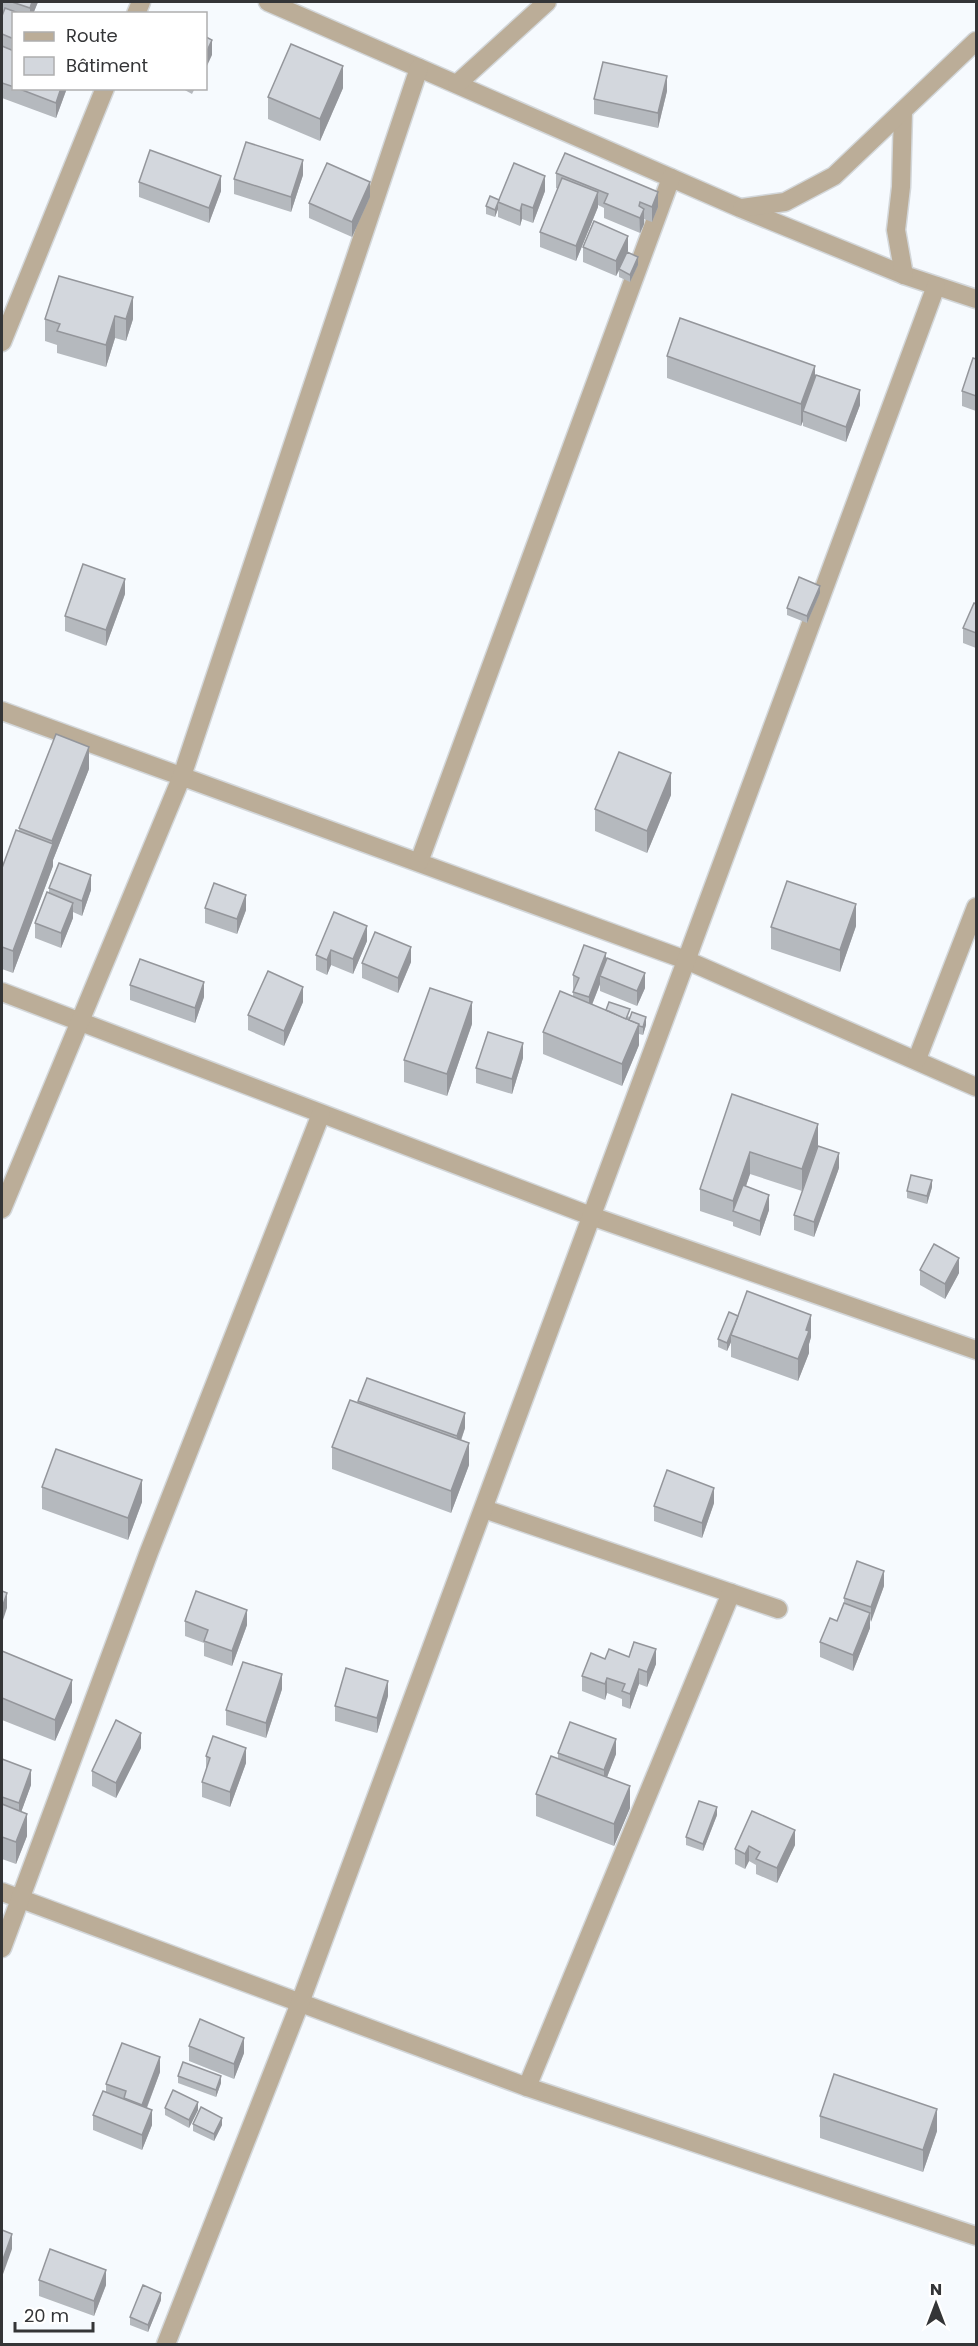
<svg xmlns="http://www.w3.org/2000/svg" width="978" height="2346" viewBox="0 0 978 2346" font-family="Poppins,sans-serif">
<rect width="100%" height="100%" fill="#f6fafe"/>
<g fill="none" stroke-linecap="round" stroke-linejoin="round">
<g stroke="#d3d7da" stroke-width="21">
<g id="minor">
<path d="M268,2L740,208L904,275L976,299"/>
<path d="M136,14L141,2"/>
<path d="M457,84L547,2"/>
<path d="M903,111L901,187L896,230L904,275"/>
<path d="M742,208L785,202L834,176L976,41"/>
<path d="M2,342L105,88"/>
<path d="M2,711L686,960L976,1087"/>
<path d="M419,862L671,178"/>
<path d="M2,992L591,1216L976,1350"/>
<path d="M917,1059L976,907"/>
<path d="M2,1209L182,776L419,68"/>
<path d="M484,1509L778,1609"/>
<path d="M2,1892L527,2087L976,2236"/>
<path d="M2,1948L149,1552L321,1114"/>
<path d="M527,2087L731,1593"/>
<path d="M166,2344L300,2003L936,286"/>
</g>
</g>
<use href="#minor" stroke="#bbad98" stroke-width="18"/>
</g>
<g fill="#b5b9be">
<path d="M2,2H38L33,14H14V88H67L56,118L2,98V16L3,13H2Z"/>
<path d="M181,88H195L192,94Z"/>
<path d="M343,88L320,141L268,119V97Z"/>
<path d="M667,91L658,128L594,114V99Z"/>
<path d="M556,173L658,207L652,222L644,219V224L640,233L604,218V208L598,205V207L576,261L540,247V232L558,189L556,188Z"/>
<path d="M303,175L291,212L234,194V179Z"/>
<path d="M139,182L221,191L209,223L139,197Z"/>
<path d="M545,191L533,223L522,219L520,226L498,217V209L495,217L486,214V206L499,200Z"/>
<path d="M370,197L352,237L309,218V203Z"/>
<path d="M583,247L627,252L638,265L630,282L619,277V271L616,276L583,262Z"/>
<path d="M59,276L133,319L126,341L115,338L106,367L57,353V345L45,341V319Z"/>
<path d="M667,356L815,379L860,405L846,442L803,426V421L801,426L667,378Z"/>
<path d="M976,359V411L962,406V391Z"/>
<path d="M820,593L807,623L787,615V608Z"/>
<path d="M125,594L106,646L65,631V616Z"/>
<path d="M976,604V648L963,643V628Z"/>
<path d="M89,769L53,860V866L13,973L2,969V868L19,832V828Z"/>
<path d="M671,795L647,853L595,831V809Z"/>
<path d="M49,888L91,890L82,916L73,912V918L61,948L35,938V923L49,893Z"/>
<path d="M205,908L246,910L237,934L205,923Z"/>
<path d="M856,926L840,972L771,949V927Z"/>
<path d="M367,941L353,974L331,965L327,975L316,970V955Z"/>
<path d="M606,961L645,988L637,1006L600,991V984L592,1005L606,1010L630,1017L646,1025L643,1035L639,1034V1045L622,1086L543,1054V1032L573,997V975Z"/>
<path d="M411,962L398,993L362,978V963Z"/>
<path d="M130,985L204,997L195,1023L130,1000Z"/>
<path d="M303,1002L284,1046L248,1030V1015Z"/>
<path d="M472,1024L447,1096L404,1082V1060Z"/>
<path d="M523,1058L512,1094L476,1083V1068Z"/>
<path d="M732,1094L818,1145L802,1191L750,1174L746,1186L769,1210L760,1236L733,1226V1222L700,1211V1189Z"/>
<path d="M839,1168L814,1237L794,1230V1215Z"/>
<path d="M932,1187L927,1204L907,1198V1191Z"/>
<path d="M920,1270L959,1273L945,1299L920,1285Z"/>
<path d="M738,1316L811,1337L809,1344V1353L798,1381L731,1357V1342L727,1351L718,1347V1339Z"/>
<path d="M358,1401L465,1428L461,1441L469,1465L451,1513L332,1469V1447Z"/>
<path d="M42,1487L142,1502L128,1540L42,1509Z"/>
<path d="M714,1503L702,1538L654,1521V1506Z"/>
<path d="M884,1586L870,1622V1628L853,1671L820,1657V1642L837,1621L844,1603V1598Z"/>
<path d="M185,1621L247,1625L232,1666L204,1656V1643L185,1636Z"/>
<path d="M2,1651L72,1702L55,1741L2,1720Z"/>
<path d="M629,1657L656,1664L647,1687L639,1684L630,1709L622,1706V1699L607,1693L605,1700L582,1691V1676L605,1659Z"/>
<path d="M282,1689L266,1738L226,1725V1710Z"/>
<path d="M388,1696L377,1733L335,1721V1706Z"/>
<path d="M141,1748L116,1798L92,1786V1771Z"/>
<path d="M558,1753L616,1754L607,1777L630,1808L614,1846L536,1816V1794L558,1759Z"/>
<path d="M206,1756L246,1763L230,1807L202,1797V1782L206,1770Z"/>
<path d="M2,1759L31,1785L21,1812L27,1836L16,1864L2,1859Z"/>
<path d="M752,1811L795,1845L777,1883L756,1874V1865L749,1861L745,1869L735,1864V1849Z"/>
<path d="M717,1815L703,1851L686,1845V1837Z"/>
<path d="M189,2046L244,2053L234,2079L189,2061Z"/>
<path d="M160,2072L147,2108L152,2125L142,2150L93,2130V2115L106,2092V2084Z"/>
<path d="M178,2076L221,2083L216,2097L178,2083Z"/>
<path d="M165,2108L198,2110L189,2128L165,2115Z"/>
<path d="M820,2116L937,2131L923,2172L820,2138Z"/>
<path d="M193,2124L222,2125L214,2141L193,2131Z"/>
<path d="M39,2280L106,2285L94,2316L39,2296Z"/>
<path d="M161,2300L148,2332L130,2325V2317Z"/>
</g>
<g fill="#94969b">
<path d="M32,2H38L33,14H30V8Z"/>
<path d="M212,40V55L206,68V53Z"/>
<path d="M343,66V88L320,141V119Z"/>
<path d="M667,76V91L658,128V113Z"/>
<path d="M61,88H67L56,118V103Z"/>
<path d="M303,160V175L291,212V197Z"/>
<path d="M221,176V191L209,223V208Z"/>
<path d="M545,176V191L533,223V208Z"/>
<path d="M370,182V197L352,237V222Z"/>
<path d="M598,192V207L576,261V246Z"/>
<path d="M658,192V207L652,222V207Z"/>
<path d="M498,202V209L495,217V210Z"/>
<path d="M640,202V217L644,209V224L640,233L639,206Z"/>
<path d="M522,204V219L520,226V211Z"/>
<path d="M628,236V251L616,276V261Z"/>
<path d="M638,257V265L630,282V275Z"/>
<path d="M133,297V319L126,341V319Z"/>
<path d="M115,316V338L106,367V345Z"/>
<path d="M815,366V388L803,411V421L801,426V404Z"/>
<path d="M860,390V405L846,442V427Z"/>
<path d="M125,579V594L106,646V630Z"/>
<path d="M820,586V593L807,623V616Z"/>
<path d="M89,747V769L53,860V866L13,973V951L52,848V841Z"/>
<path d="M671,773V795L647,853V831Z"/>
<path d="M91,875V890L82,916V901Z"/>
<path d="M246,895V910L237,934V919Z"/>
<path d="M73,903V918L61,948V933Z"/>
<path d="M856,904V926L840,972V950Z"/>
<path d="M367,926V941L353,974V959Z"/>
<path d="M411,947V962L398,993V978Z"/>
<path d="M331,950V965L327,975V960Z"/>
<path d="M606,953V968L600,976V984L589,1012V997Z"/>
<path d="M645,973V988L637,1006V991Z"/>
<path d="M204,982V997L195,1023V1008Z"/>
<path d="M303,987V1002L284,1046V1031Z"/>
<path d="M472,1002V1024L447,1096V1074Z"/>
<path d="M646,1017V1025L643,1035V1027Z"/>
<path d="M639,1024V1045L622,1086V1064Z"/>
<path d="M523,1043V1058L512,1094V1079Z"/>
<path d="M818,1124V1145L802,1191V1169Z"/>
<path d="M750,1152V1174L737,1212L733,1211V1201Z"/>
<path d="M839,1153V1168L814,1237V1222Z"/>
<path d="M932,1180V1187L927,1204V1196Z"/>
<path d="M769,1195V1210L760,1236V1221Z"/>
<path d="M959,1258V1273L945,1299V1284Z"/>
<path d="M811,1315V1337L809,1344V1353L798,1381V1359L806,1330Z"/>
<path d="M731,1335V1342L727,1351V1343Z"/>
<path d="M465,1413V1428L457,1451V1436Z"/>
<path d="M469,1443V1465L451,1513V1491Z"/>
<path d="M142,1480V1502L128,1540V1518Z"/>
<path d="M714,1488V1503L702,1538V1523Z"/>
<path d="M884,1571V1586L871,1622V1607Z"/>
<path d="M7,1593V1608L2,1623V1608Z"/>
<path d="M247,1610V1625L232,1666V1651Z"/>
<path d="M870,1613V1628L853,1671V1655Z"/>
<path d="M656,1649V1664L647,1687V1672Z"/>
<path d="M639,1669V1684L630,1709V1694Z"/>
<path d="M282,1674V1689L266,1738V1723Z"/>
<path d="M607,1678V1693L605,1700V1684Z"/>
<path d="M72,1680V1702L55,1741V1720Z"/>
<path d="M388,1681V1696L377,1733V1718Z"/>
<path d="M141,1733V1748L116,1798V1783Z"/>
<path d="M616,1739V1754L604,1785V1770Z"/>
<path d="M246,1748V1763L230,1807V1792Z"/>
<path d="M31,1770V1785L19,1818V1803Z"/>
<path d="M630,1786V1808L614,1846V1824Z"/>
<path d="M717,1807V1815L703,1851V1844Z"/>
<path d="M27,1814V1836L16,1864V1842Z"/>
<path d="M795,1830V1845L777,1883V1868Z"/>
<path d="M749,1846V1861L745,1869V1854Z"/>
<path d="M244,2038V2053L234,2079V2064Z"/>
<path d="M160,2057V2072L142,2120V2105Z"/>
<path d="M221,2076V2083L216,2097V2090Z"/>
<path d="M198,2102V2110L189,2128V2120Z"/>
<path d="M937,2109V2131L923,2172V2150Z"/>
<path d="M152,2110V2125L142,2150V2135Z"/>
<path d="M222,2118V2125L214,2141V2134Z"/>
<path d="M12,2234V2249L2,2277V2262Z"/>
<path d="M106,2270V2285L94,2316V2301Z"/>
<path d="M161,2293V2300L148,2332V2325Z"/>
</g>
<g fill="#d3d7dd" stroke="#94969b" stroke-width="1.5">
<path d="M12,2H32L30,8Z"/>
<path d="M5,8L21,14H14V39L2,34V16Z"/>
<path d="M206,37L212,40L206,53Z"/>
<path d="M291,44L343,66L320,119L268,97Z"/>
<path d="M2,46L14,51V87L2,83Z"/>
<path d="M603,62L667,76L658,113L594,99Z"/>
<path d="M17,88H61L56,103Z"/>
<path d="M246,142L303,160L291,197L234,179Z"/>
<path d="M150,150L221,176L209,208L139,182Z"/>
<path d="M565,153L658,192L652,207L640,202L639,206L644,209L640,218L604,203L608,194L556,173Z"/>
<path d="M327,163L370,182L352,222L309,203Z"/>
<path d="M514,163L545,176L533,208L522,204L520,211L498,202Z"/>
<path d="M562,178L598,192L576,246L540,232Z"/>
<path d="M490,196L499,200L495,210L486,206Z"/>
<path d="M594,221L628,236L616,261L583,247Z"/>
<path d="M627,252L638,257L630,275L619,269Z"/>
<path d="M59,276L133,297L126,319L115,316L106,345L57,331L60,324L45,319Z"/>
<path d="M680,318L815,366L801,404L667,356Z"/>
<path d="M973,358L976,359V396L962,391Z"/>
<path d="M816,375L860,390L846,427L803,411Z"/>
<path d="M83,564L125,579L106,630L65,616Z"/>
<path d="M799,577L820,586L807,616L787,608Z"/>
<path d="M974,603L976,604V633L963,628Z"/>
<path d="M56,734L89,747L52,841L19,828Z"/>
<path d="M619,752L671,773L647,831L595,809Z"/>
<path d="M16,830L53,844L13,951L2,947V868Z"/>
<path d="M59,863L91,875L82,901L49,888Z"/>
<path d="M787,881L856,904L840,950L771,927Z"/>
<path d="M214,883L246,895L237,919L205,908Z"/>
<path d="M47,892L73,903L61,933L35,923Z"/>
<path d="M334,912L367,926L353,959L331,950L327,960L316,955Z"/>
<path d="M375,932L411,947L398,978L362,963Z"/>
<path d="M584,945L606,953L589,997L573,992L579,978L573,975Z"/>
<path d="M607,958L645,973L637,991L600,976Z"/>
<path d="M140,959L204,982L195,1008L130,985Z"/>
<path d="M268,971L303,987L284,1031L248,1015Z"/>
<path d="M430,988L472,1002L447,1074L404,1060Z"/>
<path d="M560,991L639,1024L622,1064L543,1032Z"/>
<path d="M609,1002L630,1009L626,1019L606,1010Z"/>
<path d="M632,1012L646,1017L643,1027L639,1026V1024L629,1020Z"/>
<path d="M488,1032L523,1043L512,1079L476,1068Z"/>
<path d="M732,1094L818,1124L802,1169L750,1152L733,1201L700,1189Z"/>
<path d="M818,1146L839,1153L814,1222L794,1215Z"/>
<path d="M911,1175L932,1180L927,1196L907,1191Z"/>
<path d="M743,1185L769,1195L760,1221L733,1211Z"/>
<path d="M934,1244L959,1258L945,1284L920,1270Z"/>
<path d="M747,1291L811,1315L806,1330L809,1331L798,1359L731,1335Z"/>
<path d="M729,1312L738,1316L727,1343L718,1339Z"/>
<path d="M367,1378L465,1413L457,1436L358,1401Z"/>
<path d="M350,1400L469,1443L451,1491L332,1447Z"/>
<path d="M56,1449L142,1480L128,1518L42,1487Z"/>
<path d="M667,1470L714,1488L702,1523L654,1506Z"/>
<path d="M857,1561L884,1571L871,1607L844,1598Z"/>
<path d="M2,1591L7,1593L2,1608Z"/>
<path d="M196,1591L247,1610L232,1651L204,1641L208,1630L185,1621Z"/>
<path d="M844,1603L870,1613L853,1655L820,1642L830,1618L837,1621Z"/>
<path d="M634,1642L656,1649L647,1672L639,1669L630,1694L622,1691L625,1684L607,1678L605,1684L582,1676L591,1653L605,1659L609,1649L629,1657Z"/>
<path d="M2,1651L72,1680L55,1720L2,1698Z"/>
<path d="M243,1662L282,1674L266,1723L226,1710Z"/>
<path d="M346,1668L388,1681L377,1718L335,1706Z"/>
<path d="M116,1720L141,1733L116,1783L92,1771Z"/>
<path d="M570,1722L616,1739L604,1770L558,1753Z"/>
<path d="M213,1736L246,1748L230,1792L202,1782L210,1758L206,1756Z"/>
<path d="M551,1756L630,1786L614,1824L536,1794Z"/>
<path d="M2,1759L31,1770L19,1803L2,1797Z"/>
<path d="M699,1801L717,1807L703,1844L686,1837Z"/>
<path d="M2,1804L27,1814L16,1842L2,1837Z"/>
<path d="M752,1811L795,1830L777,1868L756,1859L760,1852L749,1846L745,1854L735,1849Z"/>
<path d="M200,2019L244,2038L234,2064L189,2046Z"/>
<path d="M122,2043L160,2057L142,2105L124,2098L126,2091L106,2084Z"/>
<path d="M183,2062L221,2076L216,2090L178,2076Z"/>
<path d="M834,2074L937,2109L923,2150L820,2116Z"/>
<path d="M173,2090L198,2102L189,2120L165,2108Z"/>
<path d="M103,2091L152,2110L142,2135L93,2115Z"/>
<path d="M201,2107L222,2118L214,2134L193,2124Z"/>
<path d="M2,2230L12,2234L2,2262Z"/>
<path d="M50,2249L106,2270L94,2301L39,2280Z"/>
<path d="M143,2285L161,2293L148,2325L130,2317Z"/>
</g>
<rect width="978" height="2346" fill="none" stroke="#343537" stroke-width="6"/>
<rect x="12" y="12" width="195" height="78" fill="#ffffff" stroke="#aeaeaf" stroke-width="1.5"/>
<rect x="24" y="32" width="30" height="9" fill="#bbad98" stroke="#aeaeaf" stroke-width="1.5"/>
<text x="66" y="42" font-size="18" fill="#343537">Route</text>
<rect x="24" y="57" width="30" height="18" fill="#d3d7dd" stroke="#aeaeaf" stroke-width="1.5"/>
<text x="66" y="72" font-size="18" fill="#343537">Bâtiment</text>
<g transform="translate(936 2304)" stroke="#ffffff" stroke-width="4.5" paint-order="stroke">
<path d="M0-4.5L10 22L0 15L-10 22Z" fill="#343537"/>
<text y="-9" font-size="16" font-weight="bold" text-anchor="middle" fill="#343537">N</text>
</g>
<path d="M15 2322v9h78v-9" fill="none" stroke="#343537" stroke-width="3"/>
<text x="24" y="2322" font-size="18" fill="#343537" stroke="#ffffff" stroke-width="4.5" paint-order="stroke">20 m</text>
</svg>
